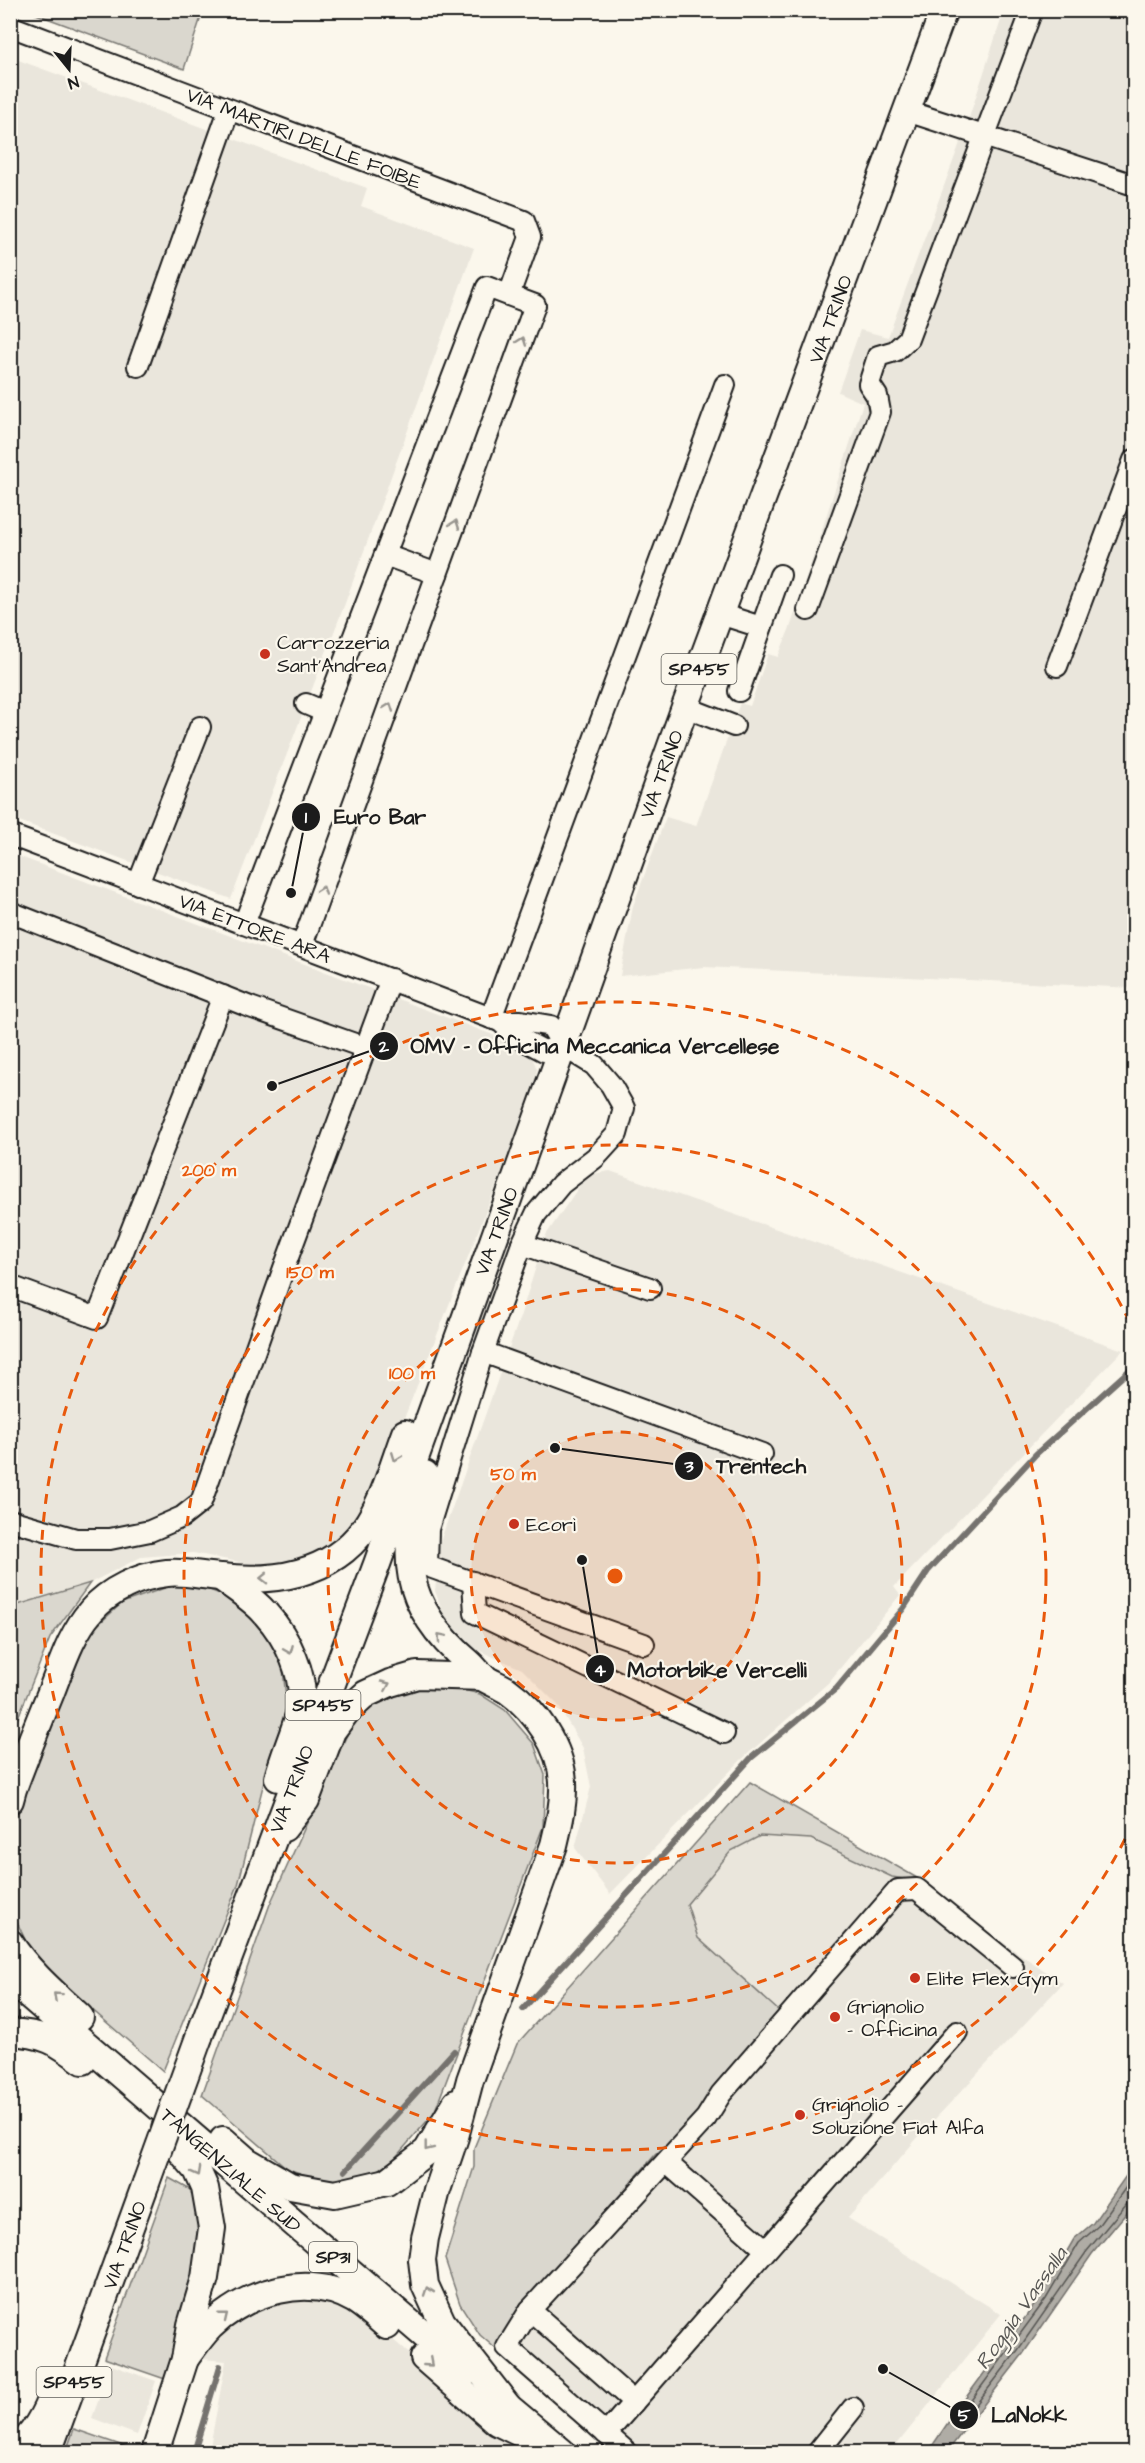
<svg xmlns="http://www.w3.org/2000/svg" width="1145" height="2463" viewBox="0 0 1145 2463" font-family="'Architects Daughter',sans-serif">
<rect width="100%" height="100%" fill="#fbf7ec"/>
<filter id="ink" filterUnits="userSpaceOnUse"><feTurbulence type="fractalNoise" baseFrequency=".0167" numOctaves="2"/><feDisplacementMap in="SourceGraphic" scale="12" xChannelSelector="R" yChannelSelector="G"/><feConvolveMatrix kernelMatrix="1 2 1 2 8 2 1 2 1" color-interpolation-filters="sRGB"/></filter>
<g filter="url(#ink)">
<g fill="#eae6dc">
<path d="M1004,11H1134V988L704,967L620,976L633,906L666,817L696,826L740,703L750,706L768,654L778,657L791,625L863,403L838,392L860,330L888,337L961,140L972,143L968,121Z"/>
<path d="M10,57L367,188L361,206L474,248L344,606L231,899L11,818Z"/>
<path d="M10,853L509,1041L531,1055L537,1069L533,1092L366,1515L340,1542L308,1558L270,1568L193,1553L141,1557L90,1583L11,1607Z"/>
<path d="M610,1171L1123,1350L894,1587L900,1595L828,1683L741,1760L610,1894L575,1848L591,1787L583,1748L558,1705L522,1669L475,1649L446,1621L435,1591L440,1542L520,1317L546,1235L587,1175Z"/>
<path d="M750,1782L924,1882L1005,1944L1063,1983L920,2135L848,2218L1001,2314L891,2452H610L480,2335L460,2304L445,2259L474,2167V2148L517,2044Z"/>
<path d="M321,2298L372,2321L520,2452H209L226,2361L202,2359L219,2334L244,2313L271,2301Z"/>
<path d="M111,2365L156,2381L137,2435L92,2418Z"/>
</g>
<g fill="#dad7ce" stroke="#7b7a75" stroke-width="1.5">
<path d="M28,11L203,10V11L184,69Z"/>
<path d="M90,1583L50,1638L11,1735V1607Z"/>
<path d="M173,1585L210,1590L232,1599L265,1624L283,1669L287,1708L268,1766L238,1885L163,2071L60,1982L28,1946L11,1909L10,1834L26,1786L90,1632L122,1603Z"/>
<path d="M451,1687L480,1694L505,1710L534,1744L545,1775L543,1827L434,2113L395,2158L370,2176L323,2181L288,2169L202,2095L270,1904L351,1726L380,1700L413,1689Z"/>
<path d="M750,1782L924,1882L892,1877L811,1839L760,1836L731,1851L687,1904L698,1938L780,2012L708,2096V2101L671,2148L665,2146L655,2155L531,2297L516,2327L496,2349L480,2335L460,2304L445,2259L474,2167V2148L517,2044Z"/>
<path d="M169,2178L196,2193L203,2225L196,2268L165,2379L104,2358Z"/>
<path d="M74,2429L138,2451L137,2452H66Z"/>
</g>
<path fill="#afaca5" stroke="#74726e" stroke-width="1.5" d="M1134,2168V2204L1092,2254L1023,2354L947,2452H928L956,2411L1041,2296L1074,2239L1093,2223L1128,2173Z"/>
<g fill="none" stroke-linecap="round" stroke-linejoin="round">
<path stroke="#575653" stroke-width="1.5" d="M1134,2176L1098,2226L1079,2243L1046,2299L961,2414L956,2421L957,2425L961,2424L1018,2350L1087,2251L1127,2203L1134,2201"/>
<g stroke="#74726e" stroke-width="6">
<path d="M523,2009L751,1758L837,1688L903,1609L928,1571L1036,1454L1134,1366"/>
<path d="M345,2171L454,2051"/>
<path d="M194,2452L220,2366"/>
</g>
<g stroke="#1c1c1c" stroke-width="24">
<g id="minor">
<path d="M10,26L524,221L530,237L509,295"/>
<path d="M907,111L1134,185"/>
<path d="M138,366L229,110"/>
<path d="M385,555L437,574"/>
<path d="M808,610L880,412L877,396L869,384L878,356L895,351L908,339L1032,10"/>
<path d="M720,614L761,627"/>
<path d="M1057,666L1134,460"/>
<path d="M739,691L780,575"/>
<path d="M306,704L325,712"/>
<path d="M685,707L734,726"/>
<path d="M10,835L491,1018L500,1021H521L551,1026L563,1046L594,1065L611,1085L624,1108L617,1134L596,1157L561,1184L536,1214L522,1244L483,1352L428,1529L427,1566L644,1644"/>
<path d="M138,884L200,727"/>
<path d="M10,912L250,1007L366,1048"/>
<path d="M244,924L487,287L535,305L302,945"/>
<path d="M491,1018L725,385"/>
<path d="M500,1021L516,1036L544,1051L563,1046"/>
<path d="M522,1244L650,1288"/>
<path d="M10,1286L97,1318L223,996"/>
<path d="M483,1352L762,1454"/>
<path d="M10,1520L76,1539H110L150,1531L182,1517L201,1502L284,1268L391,979"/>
<path d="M473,1582L475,1613L724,1733"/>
<path d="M666,2162L766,2250"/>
<path d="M530,2310L634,2402"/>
<path d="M606,2434L957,2032"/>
<path d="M627,2452L507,2347L530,2310L706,2118L721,2094L898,1890L917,1889L1013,1967"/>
<path d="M818,2452L853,2408"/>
</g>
</g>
<g stroke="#1c1c1c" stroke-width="30">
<g id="major">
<path d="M425,1474C399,1554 401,1605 468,1662C474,1667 478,1673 484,1678C492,1683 501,1686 508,1691C536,1711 561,1747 563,1782C564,1804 559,1824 554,1845L470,2080L455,2137L437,2190L425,2238L422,2260L425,2285L442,2322L509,2408"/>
<path d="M222,1578C236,1589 253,1599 265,1613C287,1637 308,1678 300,1711C294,1734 284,1755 278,1778"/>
<path d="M10,1800L13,1789C25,1756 38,1724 51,1692C62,1664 71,1634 91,1611C109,1590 139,1576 167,1573C185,1571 203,1576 221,1577C273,1583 331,1575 364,1529C384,1501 393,1465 405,1433"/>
<path d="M284,1828L306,1800L332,1731L346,1712L366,1694L390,1683L417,1675L484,1677"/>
<path d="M10,1943C29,1972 55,1994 80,2017"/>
<path d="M10,1979L467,2372"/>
<path d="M10,2032C45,2034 56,2041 83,2061"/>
<path d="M199,2037L377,1564L685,707L944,10"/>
<path d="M223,2140L247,2161L290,2186L335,2194L387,2182L427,2151L456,2103"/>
<path d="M424,2358L497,2422L530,2438"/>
<path d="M185,2359C193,2348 201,2336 211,2326C248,2291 308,2273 355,2300C366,2307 377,2317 387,2326"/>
<path d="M495,2396L562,2452"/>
<path d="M13,2452C34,2435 45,2415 54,2390"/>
<path d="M48,2452L146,2183"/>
<path d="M155,2452L185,2359L191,2325L205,2278L212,2228L205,2188L197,2170L167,2135L165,2128"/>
</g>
</g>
<use href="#minor" stroke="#fbf7ec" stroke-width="20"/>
<use href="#major" stroke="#fbf7ec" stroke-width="26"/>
<g stroke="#1c1c1c" stroke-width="30" stroke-linecap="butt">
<path id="major-bridge" d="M146,2183L199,2037"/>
</g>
<use href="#major-bridge" stroke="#fbf7ec" stroke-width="26"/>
</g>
<defs><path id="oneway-chevron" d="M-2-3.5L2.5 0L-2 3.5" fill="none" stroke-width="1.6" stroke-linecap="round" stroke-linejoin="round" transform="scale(1.5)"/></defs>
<g stroke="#97948e">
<use href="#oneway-chevron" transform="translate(522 341) rotate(-70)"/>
<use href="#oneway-chevron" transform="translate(455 524) rotate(-70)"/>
<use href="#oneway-chevron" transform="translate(389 707) rotate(-70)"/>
<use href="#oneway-chevron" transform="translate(322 890) rotate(-70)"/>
<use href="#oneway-chevron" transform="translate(396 1457) rotate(111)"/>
<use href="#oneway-chevron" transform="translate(264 1578) rotate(179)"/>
<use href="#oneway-chevron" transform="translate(441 1637) rotate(-131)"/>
<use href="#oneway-chevron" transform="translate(289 1650) rotate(67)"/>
<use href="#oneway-chevron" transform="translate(386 1685) rotate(-23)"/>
<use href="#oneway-chevron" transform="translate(57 1996) rotate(-138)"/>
<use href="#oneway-chevron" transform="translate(428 2147) rotate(128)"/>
<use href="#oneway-chevron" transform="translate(197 2172) rotate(61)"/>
<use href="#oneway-chevron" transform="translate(428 2291) rotate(-109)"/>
<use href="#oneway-chevron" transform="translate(224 2316) rotate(-39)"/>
<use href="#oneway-chevron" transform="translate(429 2363) rotate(41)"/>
</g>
</g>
<circle cx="615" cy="1576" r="144" fill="#e8590c" fill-opacity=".12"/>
<g fill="none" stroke="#e8590c" stroke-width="3" stroke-dasharray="10 8">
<circle cx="615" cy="1576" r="144"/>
<circle cx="615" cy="1576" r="287"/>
<circle cx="615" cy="1576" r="431"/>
<path d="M1133 1823A574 574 0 1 1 1133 1329"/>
</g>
<g fill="#c8321e" stroke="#fbf7ec" stroke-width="2">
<circle cx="265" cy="654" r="6"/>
<circle cx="514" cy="1524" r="6"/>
<circle cx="915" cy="1978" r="6"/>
<circle cx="835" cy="2017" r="6"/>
<circle cx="800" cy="2115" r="6"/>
</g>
<g text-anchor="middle" stroke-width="4.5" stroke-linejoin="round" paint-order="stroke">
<g fill="#fbf7ec" stroke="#5f5e5a" stroke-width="1.5">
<rect x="661.5" y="654" width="75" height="30" rx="4.5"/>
<rect x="285.5" y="1690" width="75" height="30" rx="4.5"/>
<rect x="309" y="2242" width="48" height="30" rx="4.5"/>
<rect x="36.5" y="2367" width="75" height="30" rx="4.5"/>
</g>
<g font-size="18" font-weight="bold" fill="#1c1c1c">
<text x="699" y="675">SP455</text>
<text x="323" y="1711">SP455</text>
<text x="333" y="2263">SP31</text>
<text x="74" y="2388">SP455</text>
</g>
<g font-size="20" fill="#1c1c1c" stroke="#fbf7ec">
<text transform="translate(304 138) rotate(21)" y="7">VIA MARTIRI DELLE FOIBE</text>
<text transform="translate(830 319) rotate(-70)" y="7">VIA TRINO</text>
<text transform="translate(661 774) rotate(-70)" y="7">VIA TRINO</text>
<text transform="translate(255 928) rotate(21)" y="7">VIA ETTORE ARA</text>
<text transform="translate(496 1231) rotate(-70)" y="7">VIA TRINO</text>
<text transform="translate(291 1789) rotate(-69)" y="7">VIA TRINO</text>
<text transform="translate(231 2170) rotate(41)" y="7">TANGENZIALE SUD</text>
<text transform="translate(124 2245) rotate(-70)" y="7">VIA TRINO</text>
</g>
<g font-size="20" fill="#1c1c1c" stroke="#fbf7ec" text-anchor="start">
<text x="277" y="649">Carrozzeria<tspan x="277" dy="23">Sant'Andrea</tspan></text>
<text x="526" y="1531">Ecorì</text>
<text x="927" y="1985">Elite Flex Gym</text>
<text x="847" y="2013">Grignolio<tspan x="847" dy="23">- Officina</tspan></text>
<text x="812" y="2111">Grignolio -<tspan x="812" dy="23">Soluzione Fiat Alfa</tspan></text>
</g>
<g font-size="21" font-style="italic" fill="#575653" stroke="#fbf7ec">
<text transform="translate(1021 2308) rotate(-55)" y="7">Roggia Vassalla</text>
</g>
</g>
<circle cx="615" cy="1576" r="9" fill="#e8590c" stroke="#fbf7ec" stroke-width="3"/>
<g font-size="18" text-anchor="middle" font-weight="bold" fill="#e8590c" stroke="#fbf7ec" stroke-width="4.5" stroke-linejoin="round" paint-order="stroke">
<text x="209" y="1176">200 m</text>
<text x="310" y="1278">150 m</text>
<text x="412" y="1379">100 m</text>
<text x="513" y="1480">50 m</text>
</g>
<path fill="none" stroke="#1c1c1c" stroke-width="2" d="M291 893L306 817M272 1086L384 1046M555 1448L689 1466M582 1560L600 1669M883 2369L964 2415"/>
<g fill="#1c1c1c" stroke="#fbf7ec" stroke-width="2">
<circle cx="291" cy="893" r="6"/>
<circle cx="272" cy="1086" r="6"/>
<circle cx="555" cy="1448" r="6"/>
<circle cx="582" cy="1560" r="6"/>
<circle cx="883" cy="2369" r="6"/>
<circle cx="306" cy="817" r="15"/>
<circle cx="384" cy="1046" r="15"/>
<circle cx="689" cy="1466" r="15"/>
<circle cx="600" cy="1669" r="15"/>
<circle cx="964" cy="2415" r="15"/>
</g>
<g font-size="18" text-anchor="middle" font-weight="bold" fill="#fff">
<text x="306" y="823">1</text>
<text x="384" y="1052">2</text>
<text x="689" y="1472">3</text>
<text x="600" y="1676">4</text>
<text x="964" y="2421">5</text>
</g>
<g font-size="21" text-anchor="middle" font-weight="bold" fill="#1c1c1c" stroke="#fbf7ec" stroke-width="4.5" stroke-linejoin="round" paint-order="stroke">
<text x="380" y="824">Euro Bar</text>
<text x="595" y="1053">OMV - Officina Meccanica Vercellese</text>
<text x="761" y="1473">Trentech</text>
<text x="717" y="1677">Motorbike Vercelli</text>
<text x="1029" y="2422">LaNokk</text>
</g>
<rect width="1145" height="2463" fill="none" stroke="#fbf7ec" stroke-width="36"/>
<rect x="18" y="18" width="1109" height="2427" fill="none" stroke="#1c1c1c" stroke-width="2" filter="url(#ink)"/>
<g transform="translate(69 69) rotate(162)" stroke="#fbf7ec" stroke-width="4.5" paint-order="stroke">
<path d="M0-4.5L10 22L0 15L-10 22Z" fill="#1c1c1c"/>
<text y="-9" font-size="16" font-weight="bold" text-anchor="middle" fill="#1c1c1c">N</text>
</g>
</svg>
